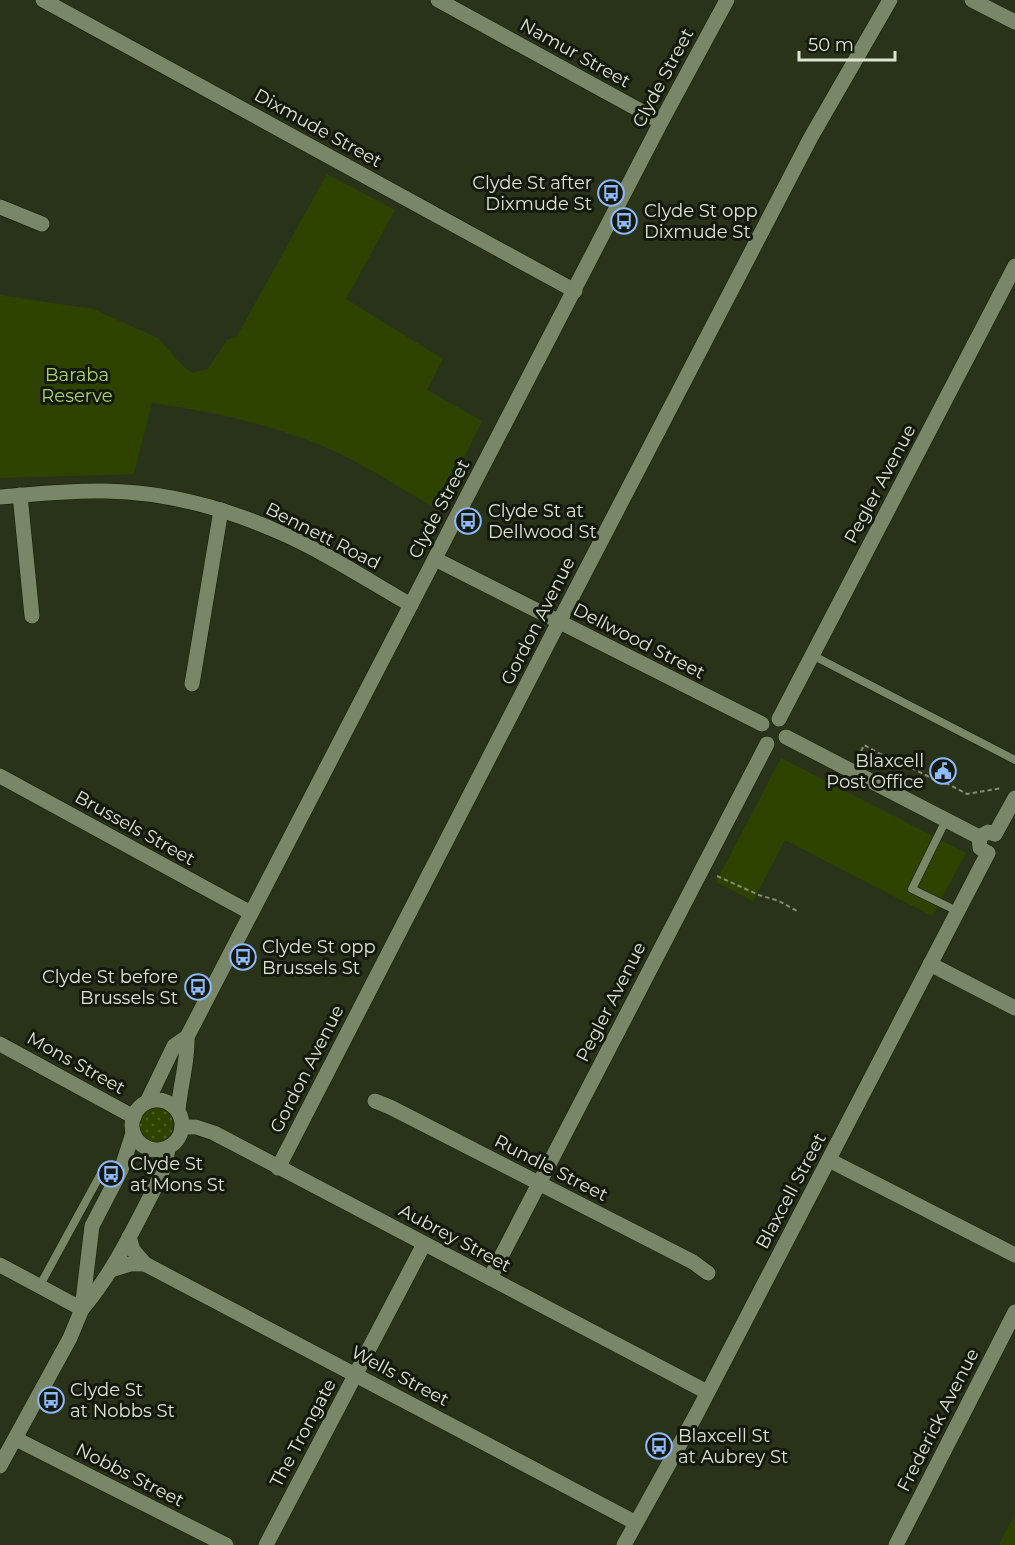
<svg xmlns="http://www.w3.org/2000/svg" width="1015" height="1545" viewBox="0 0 1015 1545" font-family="Montserrat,sans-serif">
<defs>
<pattern id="grass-dots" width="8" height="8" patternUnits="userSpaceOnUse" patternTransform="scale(1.5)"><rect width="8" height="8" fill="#2f4300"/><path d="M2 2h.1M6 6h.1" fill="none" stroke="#4d5e24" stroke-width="1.8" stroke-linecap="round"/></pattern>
</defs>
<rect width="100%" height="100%" fill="#293319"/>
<circle fill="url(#grass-dots)" cx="156" cy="1125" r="17"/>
<g fill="#2f4300">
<path d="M327,174L395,210L346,299L443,359L427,390L482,421L438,510C405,491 372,469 338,453C279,426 216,412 152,403L134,474L0,478V295L93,309L158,338L182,365L192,373L208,369L227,340L237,336Z"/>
<path d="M781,758L966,853L932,916L785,840L753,901L716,882Z"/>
<path d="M1015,1514V1545H999Z"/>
</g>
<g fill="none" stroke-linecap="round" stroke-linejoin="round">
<g stroke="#121a03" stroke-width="9">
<g id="service">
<path d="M812,655L1015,760"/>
<path d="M946,820L912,889L957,911"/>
<path d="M39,1287L104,1168"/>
</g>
</g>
<g stroke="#121a03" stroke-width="16">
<g id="minor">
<path d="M43,0L575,291"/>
<path d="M438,0L661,122"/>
<path d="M972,0L1015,22"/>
<path d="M0,207L42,224"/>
<path d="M20,495L32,616"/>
<path d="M0,497C35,494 70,490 105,491C165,492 225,508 279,532C323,551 369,581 411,605"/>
<path d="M435,559L762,724"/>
<path d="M192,684L221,510"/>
<path d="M779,719L1015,266"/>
<path d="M786,737L979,837"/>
<path d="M0,776L251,913"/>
<path d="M930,964L1015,1008"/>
<path d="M0,1044L134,1117"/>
<path d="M375,1101L390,1107L693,1262L708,1273"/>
<path d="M182,1127H196L214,1133L707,1392"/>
<path d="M829,1160L1015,1255"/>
<path d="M278,1168L547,645L811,137L890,0"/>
<path d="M129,1237L133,1250L145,1264L636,1523"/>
<path d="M0,1265L82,1309"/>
<path d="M111,1270L130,1264H145"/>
<path d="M490,1278L767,744"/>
<path d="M16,1439L226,1545"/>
<path d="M266,1545L424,1244"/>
<path d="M896,1545L1015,1312"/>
</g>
</g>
<g stroke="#121a03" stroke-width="16">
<g id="tertiary">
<path d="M995,834L1015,798"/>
<path d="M988,853L980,848L979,837L988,832L995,834"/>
<path d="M624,1545L696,1415L988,853"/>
</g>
</g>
<g stroke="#121a03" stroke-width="16">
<g id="secondary">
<circle cx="157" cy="1125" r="25"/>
<path d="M147,1102L174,1046L187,1037L661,122L727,0"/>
<path d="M178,1111C180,1086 188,1062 187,1037"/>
<path d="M82,1309C108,1279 126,1244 144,1209C154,1189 166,1170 168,1148"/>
<path d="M0,1466L70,1338L82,1309L92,1226L121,1170L133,1133"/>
</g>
</g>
<g stroke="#838b76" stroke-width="2" stroke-dasharray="4.5 3" stroke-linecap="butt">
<path d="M858,758L864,745L897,763L904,764L943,784H948L967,794L1002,788"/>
<path d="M717,876L759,895L779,901L797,911"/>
<path d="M139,1161L151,1165"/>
</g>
<use href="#service" stroke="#798668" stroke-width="8"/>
<use href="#minor" stroke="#798668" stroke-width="15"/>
<use href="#tertiary" stroke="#798668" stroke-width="15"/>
<use href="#secondary" stroke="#798668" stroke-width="15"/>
</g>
<defs>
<g id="bus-ring" transform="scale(1.35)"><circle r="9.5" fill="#14190d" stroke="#8eb9fc" stroke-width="1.5"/><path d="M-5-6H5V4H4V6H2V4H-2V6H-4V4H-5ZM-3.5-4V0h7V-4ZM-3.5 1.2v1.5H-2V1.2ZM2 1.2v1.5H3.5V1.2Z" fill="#8eb9fc"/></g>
<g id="civic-ring" transform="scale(1.35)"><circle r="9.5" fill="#14190d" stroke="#8eb9fc" stroke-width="1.5"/><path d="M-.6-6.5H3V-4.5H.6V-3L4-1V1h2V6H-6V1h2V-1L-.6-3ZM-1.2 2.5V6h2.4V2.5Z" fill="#8eb9fc"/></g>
</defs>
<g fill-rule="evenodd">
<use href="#bus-ring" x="611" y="193"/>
<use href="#bus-ring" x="624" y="221"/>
<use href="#bus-ring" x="468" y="521"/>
<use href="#civic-ring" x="943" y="771"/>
<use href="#bus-ring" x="243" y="957"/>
<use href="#bus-ring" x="198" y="987"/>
<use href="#bus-ring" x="111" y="1174"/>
<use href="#bus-ring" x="51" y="1400"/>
<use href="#bus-ring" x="659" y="1446"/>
</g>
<g text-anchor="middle" stroke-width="6" stroke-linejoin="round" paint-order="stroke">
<g font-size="18" fill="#dde4d4" stroke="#14190d">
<text transform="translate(575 53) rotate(29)" y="6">Namur Street</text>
<text transform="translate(663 78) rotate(-62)" y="6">Clyde Street</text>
<text transform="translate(318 128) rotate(29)" y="6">Dixmude Street</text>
<text transform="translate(880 484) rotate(-62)" y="6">Pegler Avenue</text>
<text transform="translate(439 509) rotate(-62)" y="6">Clyde Street</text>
<text transform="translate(323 536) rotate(27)" y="6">Bennett Road</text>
<text transform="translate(538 621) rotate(-63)" y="6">Gordon Avenue</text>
<text transform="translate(639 641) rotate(27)" y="6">Dellwood Street</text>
<text transform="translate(135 828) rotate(29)" y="6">Brussels Street</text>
<text transform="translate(611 1002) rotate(-63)" y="6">Pegler Avenue</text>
<text transform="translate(76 1063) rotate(29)" y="6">Mons Street</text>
<text transform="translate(307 1069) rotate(-63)" y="6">Gordon Avenue</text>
<text transform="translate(551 1168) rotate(27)" y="6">Rundle Street</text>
<text transform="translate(791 1191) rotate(-62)" y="6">Blaxcell Street</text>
<text transform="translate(455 1238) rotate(28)" y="6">Aubrey Street</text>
<text transform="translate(400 1376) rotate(28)" y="6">Wells Street</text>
<text transform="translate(938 1420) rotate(-63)" y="6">Frederick Avenue</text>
<text transform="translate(303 1433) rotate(-62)" y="6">The Trongate</text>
<text transform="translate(130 1475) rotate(27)" y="6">Nobbs Street</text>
</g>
<g font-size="18" fill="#dde4d4" stroke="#14190d" text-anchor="start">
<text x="592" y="189" text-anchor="end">Clyde St after<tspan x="592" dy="21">Dixmude St</tspan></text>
<text x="644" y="217">Clyde St opp<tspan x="644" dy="21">Dixmude St</tspan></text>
<text x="488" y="517">Clyde St at<tspan x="488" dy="21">Dellwood St</tspan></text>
<text x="924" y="767" text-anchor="end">Blaxcell<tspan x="924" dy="21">Post Office</tspan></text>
<text x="262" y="953">Clyde St opp<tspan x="262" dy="21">Brussels St</tspan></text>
<text x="178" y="983" text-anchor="end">Clyde St before<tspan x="178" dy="21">Brussels St</tspan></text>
<text x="130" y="1170">Clyde St<tspan x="130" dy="21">at Mons St</tspan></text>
<text x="70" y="1396">Clyde St<tspan x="70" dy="21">at Nobbs St</tspan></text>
<text x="678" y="1442">Blaxcell St<tspan x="678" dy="21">at Aubrey St</tspan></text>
</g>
<g font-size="18" fill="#acd26d" stroke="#14190d">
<text x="77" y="381">Baraba<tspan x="77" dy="21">Reserve</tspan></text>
</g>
</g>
<path d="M799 51v9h96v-9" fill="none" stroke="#dde4d4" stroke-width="3"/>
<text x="808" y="51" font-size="18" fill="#dde4d4" stroke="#14190d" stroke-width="4.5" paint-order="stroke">50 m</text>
</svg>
